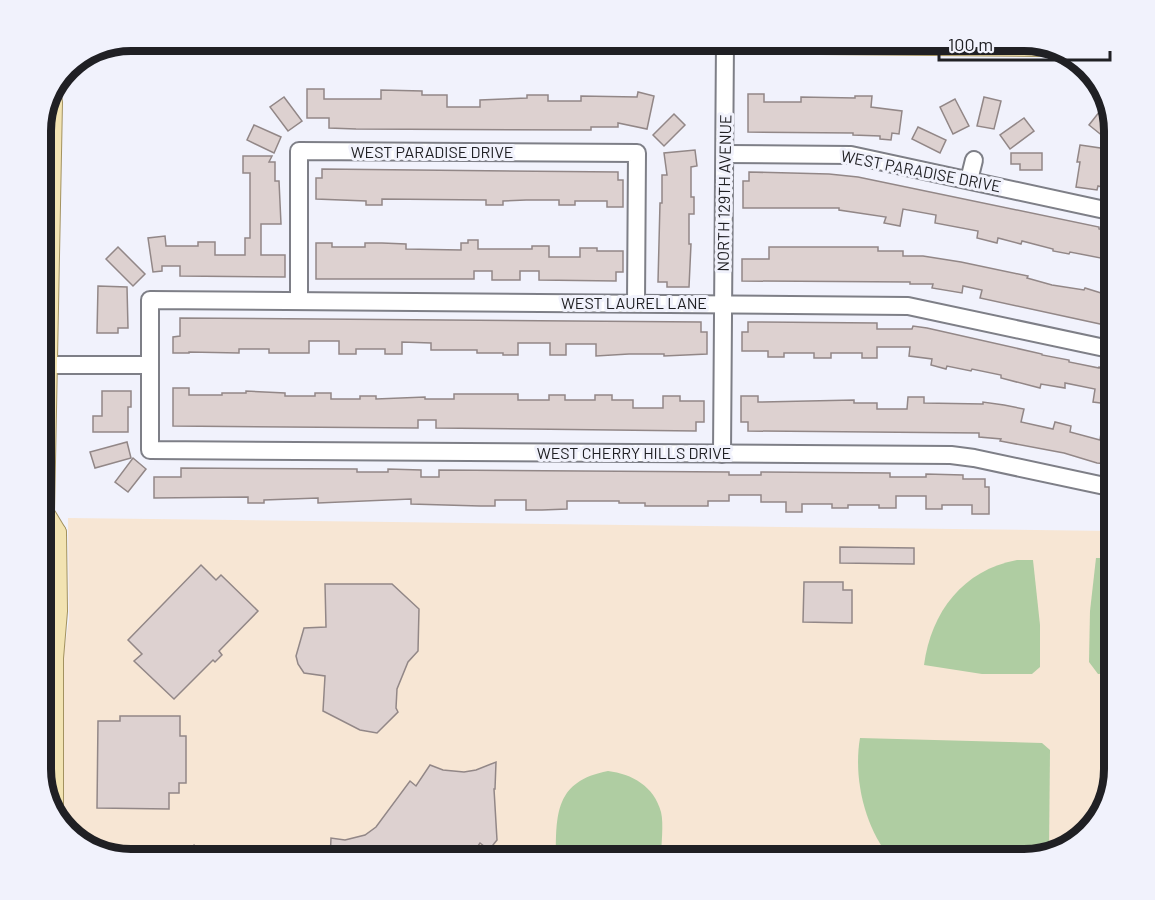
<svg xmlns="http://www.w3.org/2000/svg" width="1155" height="900" viewBox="0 0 1155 900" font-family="Barlow,sans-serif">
<rect width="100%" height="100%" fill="#f1f2fc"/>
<path fill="#f7e6d4" d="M68,518L1114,531V770L1096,824L1064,850L1024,859H130L76,841L63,826L62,665L69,619Z"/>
<g fill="#afcda2">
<path d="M1096,558H1114V673L1098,674L1089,662L1090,611Z"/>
<path d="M1017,560H1033L1040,625V667L1032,674H982L924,665C931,612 963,570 1017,560Z"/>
<path d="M1111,699H1114V770L1112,777Z"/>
<path d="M860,738L1042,743L1050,750L1049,854L1024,859H891C865,828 853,779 860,738Z"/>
<path d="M608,771C632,774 654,786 661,812C664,824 661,846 661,859H556C556,814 555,781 608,771Z"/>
</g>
<g fill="#ddd1d0" stroke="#928787" stroke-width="1.5">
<path d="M307,89H324V99H381V90L422,91V95H447V107H480V100L527,98V95H548V101H581V96L637,97L638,92L654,96L647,129L618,123V127H591V130L356,129L329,128V118H307Z"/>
<path d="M748,94H764V102H801V97L855,98V96H872L871,107L902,111L899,134L892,133L891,140L880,139V136L853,135V133L748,132Z"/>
<path d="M284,97L302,121L288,131L270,107Z"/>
<path d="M984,97L1001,101L994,129L977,126Z"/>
<path d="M955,99L969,126L953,134L940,107Z"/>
<path d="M1100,111L1112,120L1114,145L1089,125Z"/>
<path d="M674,114L685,125L664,146L653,135Z"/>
<path d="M1024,118L1034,131L1010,149L1000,135Z"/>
<path d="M254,125L281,137L274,153L247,140Z"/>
<path d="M918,127L946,140L940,153L912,139Z"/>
<path d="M1080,145L1107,149L1103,174L1108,175L1106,188L1098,186L1097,190L1076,187L1080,162H1077Z"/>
<path d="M695,150L697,166L691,167V197H694V214H689V244H691L689,287H667V282H658L660,203H662V175H667L664,153Z"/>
<path d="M1011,153H1042V170H1020V164H1011Z"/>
<path d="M243,156H272L269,162H275V181H279L281,224H261V255H285V277L180,276V266H162V271L153,272L148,238L165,236L166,246H198V242H215V255H245V238H250V173H243Z"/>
<path d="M322,169L618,172V180H623V207H607V201H575V205H559V200H526L503,201V205H486V200L382,199V205H366V201L316,199V178H322Z"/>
<path d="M749,172L829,174L858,177L1099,227V229L1114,232V264L1101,261V258L1070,252L1069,254L1053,251V249L1022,241L1021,244L998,238L997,243L977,238L978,231L935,223L936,215L903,209L900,226L884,223L886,217L839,210V208H743V181H749Z"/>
<path d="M468,240H478V249H532V246H549V257H580V248H597V251H623V272H616V281L539,280V271H520V280H492V271H474V279H316V243H332V247H365V243H382L406,244V249L461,250V243H468Z"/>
<path d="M118,247L145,274L133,286L106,259Z"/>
<path d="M769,247H878V251H903V256H923L961,262L1028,276L1027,278L1052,285L1084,290L1085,288L1114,297V327L980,298L982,290L963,286L962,293L932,288L933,284H910V282L742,281V259H769Z"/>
<path d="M98,286L127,287L128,328H118V333H97Z"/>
<path d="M180,318L701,322V332H707V354L664,356V354H629L596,356V344H566V355H550V343H518V355H503V353H477V350H431V343L402,342V354H385V349H356V354H339V341H309V353H269V349H239V353L189,352V353H173V337L180,336Z"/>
<path d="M748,322L877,323V329H912L913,326L927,328L1042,354V355L1069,360V362L1099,368V367L1114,369L1108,404L1093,402L1095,389L1065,383V388L1041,384L1040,388L1001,378V375L972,369L971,371L947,366L946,369L931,365L932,359L909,356L910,347H877V358H862V353H831V358H814V353H784V357H768V351H742V332H748Z"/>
<path d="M173,388H189V395H222V393H246V391L285,393V396H315V393H331V399H360V396H376V399L425,397V399H454V394H518V400H549V395H565V400H595V395H612V400H633V408H663V396H680V401H704V422H696V431L436,428V420H418V428L173,426Z"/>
<path d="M102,391H131V407H128V432H93V416H102Z"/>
<path d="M741,396H758V402L854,400V403H877V409H907L908,397H924V403L983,404V402L1004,405L1024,409L1021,422L1053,429L1055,422L1071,426L1070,432L1100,440L1101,433L1114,435V458L1109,457L1108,464L1097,463L1064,453L1000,441L1001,439L979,437V433L748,431V422H741Z"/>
<path d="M127,442L131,458L95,468L90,452Z"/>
<path d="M133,458L146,469L128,492L115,482Z"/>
<path d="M181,468L357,469V472H388V469L421,470V477H439V470L729,472V475H761V472L890,473V477H926V474L963,475V479H985V487H989V514H972V505H942V509H926V496H896V508H879V505H848V508H832V504H802V512H786V502H761V495H729V501H708V506H645V503H619V501H567V509L542,510H526V500H495V506H480L411,504V499L318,503V498L264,500V503H248V497L154,498V477H181Z"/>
<path d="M840,547L914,548V564L840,563Z"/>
<path d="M201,565L216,580L221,575L258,611L219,651L222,655L215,662L213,660L174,699L134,661L142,654L128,640Z"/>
<path d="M804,582H843V590H852V623L803,622Z"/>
<path d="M325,584H392L419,609L418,651L408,662L397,689L396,708L398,712L377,733L360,730L323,711L325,676L304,673L298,664L296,656L304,628L326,627Z"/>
<path d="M120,716H180V736H186V783H179V793H169V809L97,808L98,721H120Z"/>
<path d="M496,762L495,789H494L497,840L489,850L480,843L468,860H330L331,838L345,840L365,835L376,827L410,781L416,786L430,765L443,770L464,772L476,770Z"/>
<path d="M194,845L206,860H178Z"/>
</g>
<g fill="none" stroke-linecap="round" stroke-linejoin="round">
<g stroke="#7e7f87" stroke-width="20">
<g id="minor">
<path d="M725,154L851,155L1114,212"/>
<path d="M969,180L974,160"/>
<path d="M299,301V151L637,153L636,303"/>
<path d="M1114,350L908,306L150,300V450L951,455L974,458L1114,488"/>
<path d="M47,365H150"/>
<path d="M722,454L725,41"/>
</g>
</g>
<g stroke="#a3925f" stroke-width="22">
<g id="major">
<path d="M456,41L1039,46"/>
<path d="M52,102L44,513L56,533L57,611L53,658V814"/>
<path d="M41,579L42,553L56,533"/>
</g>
</g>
<use href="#minor" stroke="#fff" stroke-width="16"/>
<use href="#major" stroke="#f2e3b2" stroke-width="20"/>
</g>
<g text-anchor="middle" stroke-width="6" stroke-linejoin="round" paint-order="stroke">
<g font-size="16" fill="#202024" stroke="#f1f2fc">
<text x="432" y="158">WEST PARADISE DRIVE</text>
<text transform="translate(921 171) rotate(11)" y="6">WEST PARADISE DRIVE</text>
<text transform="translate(724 193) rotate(-89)" y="6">NORTH 129TH AVENUE</text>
<text x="634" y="309">WEST LAUREL LANE</text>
<text x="634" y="459">WEST CHERRY HILLS DRIVE</text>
</g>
</g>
<path d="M0 0H1155V900H0ZM131 51H1024A80 80 0 0 1 1104 131V769A80 80 0 0 1 1024 849H131A80 80 0 0 1 51 769V131A80 80 0 0 1 131 51Z" fill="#f1f2fc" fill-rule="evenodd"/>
<path fill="none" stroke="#202024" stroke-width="8" d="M131 51H1024A80 80 0 0 1 1104 131V769A80 80 0 0 1 1024 849H131A80 80 0 0 1 51 769V131A80 80 0 0 1 131 51Z"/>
<path d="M939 51v9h171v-9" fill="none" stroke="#202024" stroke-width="3"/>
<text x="948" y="51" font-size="18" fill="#202024" stroke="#f1f2fc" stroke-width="4.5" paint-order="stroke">100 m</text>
</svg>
